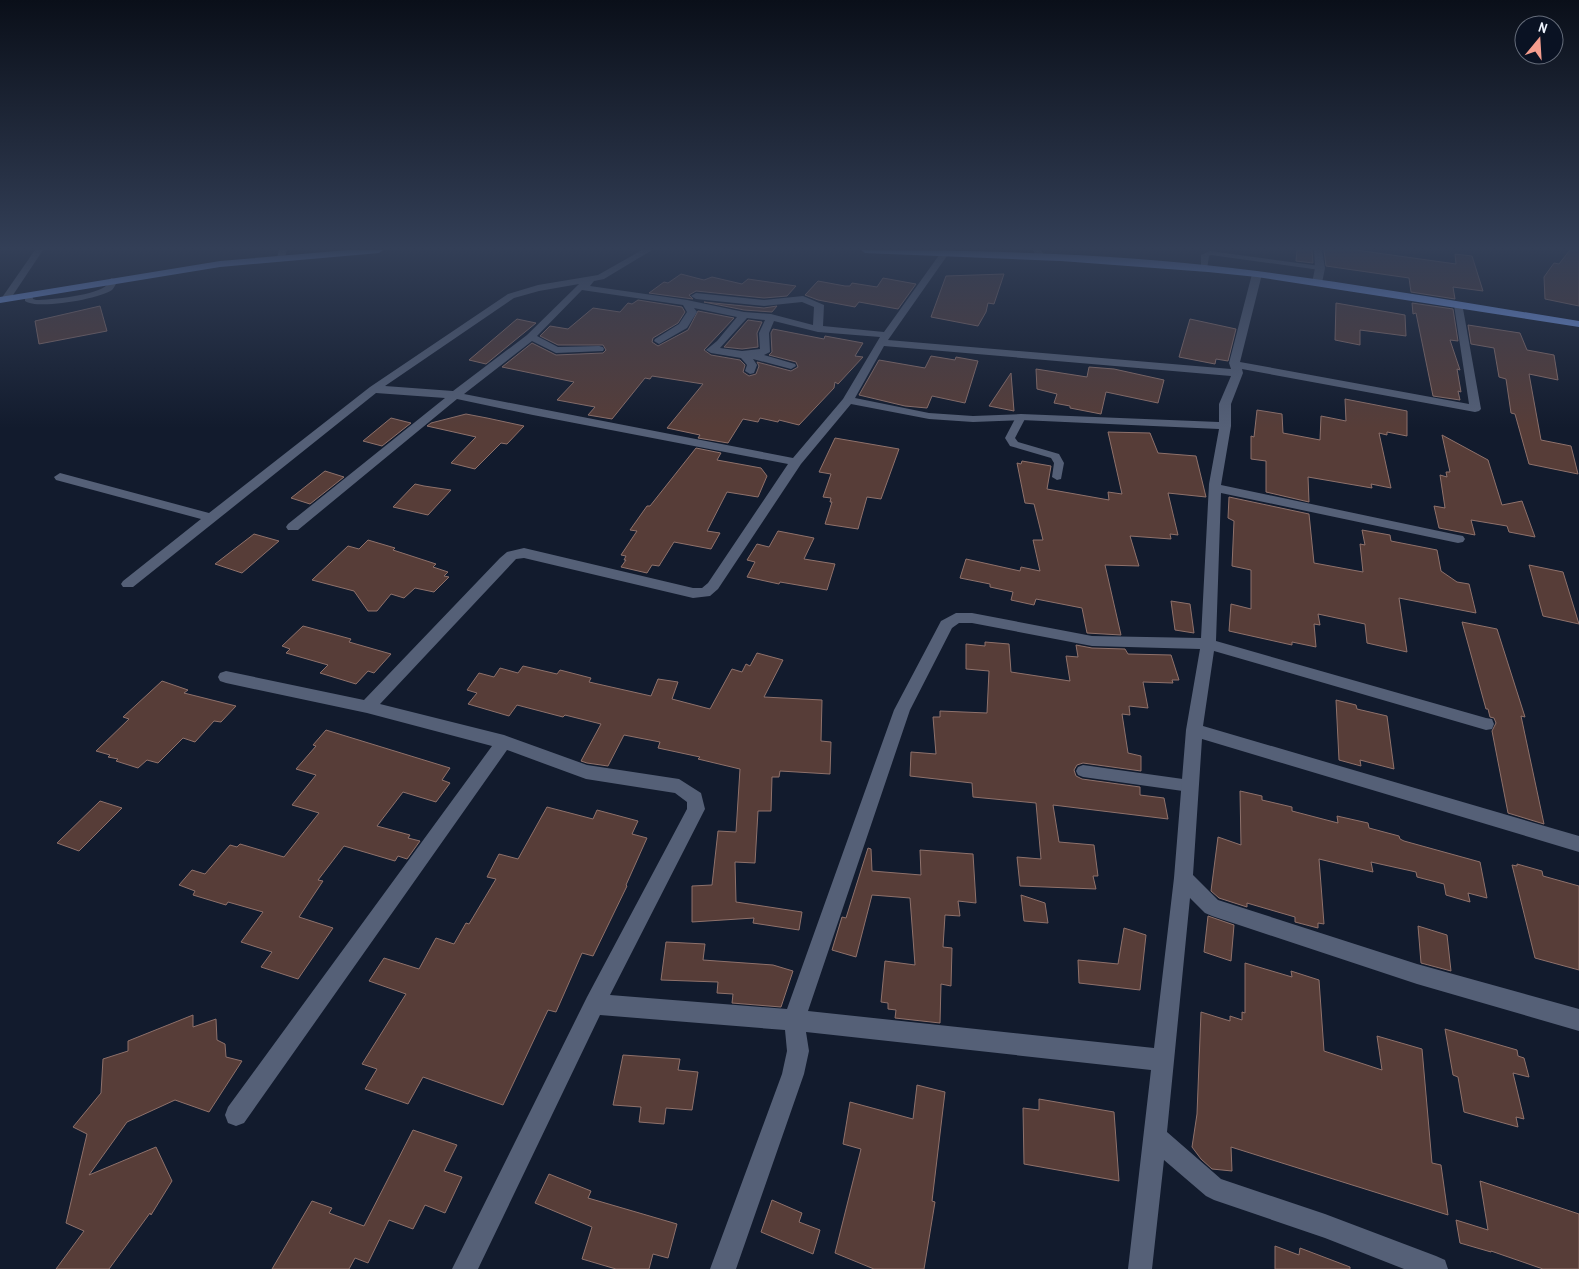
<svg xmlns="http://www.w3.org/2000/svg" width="1579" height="1269" viewBox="0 0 1579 1269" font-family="'Archivo Narrow',sans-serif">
<rect width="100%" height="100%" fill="#121b2d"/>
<g fill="#573d38" stroke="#8e716b">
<path d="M1297,250H1312L1313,263L1296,261Z"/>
<path d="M1324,250H1356L1456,264L1455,254L1472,256L1483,291L1453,287L1455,299L1411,292L1409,278L1326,266Z"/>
<path d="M1570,250H1579V306L1545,299L1544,277L1554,263L1559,264Z"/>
<path d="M681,274L704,280L712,277L742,284L748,279L796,286L787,296L764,298L696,291L689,295L693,299L649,293L664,282L668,283Z"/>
<path d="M1004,274L994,304L988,303L986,312L978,326L931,317L946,276Z"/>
<path d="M883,278L916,284L898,309L859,302L855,307L818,300L805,295L818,281L845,286H850L852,283L877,287Z"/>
<path d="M638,300L682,307L685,312L678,323L653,338L652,342L658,346L688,330L698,311L734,318L704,350L711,355L740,360L745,365L743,372L749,376L756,374L759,366L757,362L791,371L798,367L796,362L769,355L772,352L771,333L773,329L824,339L825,336L863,343L855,356L863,357L838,384L835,382L834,388L799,425L779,420L778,422L760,418L758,422L743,419L728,443L698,438L700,435L667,428L703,384L652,376L650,379L645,378L612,419L588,415L595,407L557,400L574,382L502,367L532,343L556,355L603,353L606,350L603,345H558L540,336L550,326L568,329L593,308L620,312L628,303L632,304Z"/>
<path d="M704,302L764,308L777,306L772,312L744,310Z"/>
<path d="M1336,303L1405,315L1406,336L1360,330V345L1335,340Z"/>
<path d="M1412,303L1453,309L1458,341L1450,340L1460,370L1457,369L1461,392L1458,391L1460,400L1433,396L1416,313L1413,314Z"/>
<path d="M100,306L107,331L39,344L35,321Z"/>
<path d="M517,319L536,323L486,364L469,360Z"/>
<path d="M1190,319L1236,329L1228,361L1216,359L1215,364L1179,357Z"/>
<path d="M748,320L762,322L757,333L758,347L742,349L724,347Z"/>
<path d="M1468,325L1520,333L1527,350L1554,355L1558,380L1529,374L1541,440L1571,446L1578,474L1529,464L1515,414L1511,413L1506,379L1499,377L1494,348L1471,344Z"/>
<path d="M931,356L955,360L956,357L978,361L965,403L932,396L927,408L905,406L859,395L879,360L925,368Z"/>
<path d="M1089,367L1114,369L1164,380L1158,403L1106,392L1101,414L1070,408V406L1054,403L1057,394L1037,389L1036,369L1087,377Z"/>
<path d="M1011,373L1014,411L989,406Z"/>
<path d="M1345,399L1407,411V436L1387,432V435L1379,433L1391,488L1371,484L1372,488L1308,477L1309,502L1266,492V461L1251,459V436L1254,437L1257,410L1282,414L1283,433L1320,440L1321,416L1346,421Z"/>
<path d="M466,414L487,418L524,426L507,444L501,443L475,469L451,463L476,437L427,426L431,423Z"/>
<path d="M391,418L411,423L382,446L363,441Z"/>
<path d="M1108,432L1150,433L1158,453L1196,456L1206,497L1168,493L1178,535L1170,534L1171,539L1130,536L1139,566L1105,565L1121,635L1087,633L1082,608L1036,599L1034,605L1011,600L1013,592L990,587V584L960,578L966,559L1020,571L1021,567L1040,571L1033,540H1043L1034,504L1025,503L1017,463L1021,464L1022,461L1051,466L1047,489L1109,500L1108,492L1122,494Z"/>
<path d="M1442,435L1488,460L1502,505L1522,501L1535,537L1509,532L1507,526L1471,520L1475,535L1439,528L1434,506L1445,508L1440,475L1447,477L1446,472H1450Z"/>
<path d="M835,438L899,449L881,499L867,497L858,529L825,524L832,502H830L831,498L823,497L831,474L819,472Z"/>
<path d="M696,448L721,453L717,460L761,468L767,476L758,497L727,492L707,531L720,533L711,549L674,542L659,566L652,565L647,573L621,567L626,560H624L626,556L621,555L637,531L630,530L647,506H650Z"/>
<path d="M325,471L344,477L310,504L291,498Z"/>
<path d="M415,484L424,486L451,490L428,515L393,507Z"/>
<path d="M1229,497L1309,514L1314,563L1363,572L1360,544L1365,545L1362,530L1390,535L1391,541L1437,550L1441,571L1457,582L1469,584L1476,613L1399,598L1407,652L1367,643L1365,624L1318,614L1320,625L1314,624L1316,647L1292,642V645L1229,631L1231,604L1251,609V570L1232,566L1234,521L1228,518Z"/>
<path d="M778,531L814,538L804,559L835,564L827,590L780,582L779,584L747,577L755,562L747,560L757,544L769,547Z"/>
<path d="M254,534L279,541L242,573L215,564Z"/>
<path d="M368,540L395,548L393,550L436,564L433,567L448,572L444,576L449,577L434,592L415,588L404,598L391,594L377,611H368L354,591L312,580L348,546L359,549Z"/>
<path d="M1529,565L1563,572L1579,624L1543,616Z"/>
<path d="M1171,601L1190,604L1194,633L1175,630Z"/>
<path d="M1462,622L1497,629L1525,717L1521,716L1544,824L1508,813L1492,731L1496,723L1494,718L1490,717L1488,709H1486Z"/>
<path d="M303,626L351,639L349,642L391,654L374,673L368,671L356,684L320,673L328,665L286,653L290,649L282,646Z"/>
<path d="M985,642L1009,644L1011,672L1070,681L1066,656L1078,657L1076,645L1092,648L1125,649L1128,654L1171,655L1179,680H1172L1173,683L1143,682L1148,708L1129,706L1130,715L1122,714L1128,753L1141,756V771L1083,763L1077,765L1074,770L1076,776L1082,779L1140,787V795L1164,798L1168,819L1053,805L1059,842L1094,845L1098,876H1093L1096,889L1020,886L1017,857L1041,859L1036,803L973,797L972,783L910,776L911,752L936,754L933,717H940V711L987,713L989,671L966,669V644L985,646Z"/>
<path d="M757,653L783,660L764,697L822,700L821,741L831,742L830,774L780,771L779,777H772L771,811H758L755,863L735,862L736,902L802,912L799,930L753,923L754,918L692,922V886L712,885L718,831L736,832L740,769L698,759L700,757L658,748L660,742L624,735L608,766L587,763L581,761L601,724L565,715L563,717L517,705L509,716L468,704L477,693L467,690L479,673L494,677L500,668L518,673L523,666L557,674L560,670L591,678L589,682L651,696L658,679L678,682L672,699L710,709L732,669L742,672L746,664L750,666Z"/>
<path d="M162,681L188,690L184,693L236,706L221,722L214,721L195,742L183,738L158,763L147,760L138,768L116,761L118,759L108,757L110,755L96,751L129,719L123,717Z"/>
<path d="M1336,700L1356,705L1357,709L1387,716L1394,769L1360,760L1361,766L1339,760Z"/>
<path d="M326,730L450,768L442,780L450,783L436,802L403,792L377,826L410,835L408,838L420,841L407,859L398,856L395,861L344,846L318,880L323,881L299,917L333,928L298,979L261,967L272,952L241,942L263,912L228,902L226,905L193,895L195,891L179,885L192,870L205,874L230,845L237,847L240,844L284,857L319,813L292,805L316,775L296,769L316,746L313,745Z"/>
<path d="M1240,791L1262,796V800L1292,807V811L1338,823L1337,816L1368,823L1369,828L1399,836L1400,839L1404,841L1480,862L1487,898L1468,893L1470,902L1446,895L1444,884L1417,877L1416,872L1371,862L1373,872L1319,859L1324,924L1318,923V928L1295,922V917L1247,903V907L1219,898L1211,891L1218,837L1241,845Z"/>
<path d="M100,801L122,808L79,851L57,843Z"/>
<path d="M547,807L593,819L597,810L638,821L632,834L647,838L626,885L627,886L593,956L582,953L556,1012L548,1010L503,1105L423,1077L408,1104L365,1089L377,1069L362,1064L406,994L369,981L384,958L419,969L436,938L454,944L466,923L469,924L496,879L487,877L499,854L518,859Z"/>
<path d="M868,848L871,849L872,871L921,875L920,850L973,854L976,903L958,901L960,916L945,915L943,947L952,948L951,986L941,984L940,1023L895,1018L896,1010L888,1009V1003L881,1002L885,961L915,965L910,898L872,895L856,957L832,950L842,917L846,918Z"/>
<path d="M1517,864L1542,871L1543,876L1579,886V970L1535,958L1512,865L1517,866Z"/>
<path d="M1021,895L1045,903L1048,923L1024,921Z"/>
<path d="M1208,916L1234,925L1231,961L1204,952Z"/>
<path d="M1418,926L1447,935L1451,971L1421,963Z"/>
<path d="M1124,928L1146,935L1140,990L1079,983L1078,960L1118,964Z"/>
<path d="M666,942L705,944L703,960L773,965L793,971L781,1007L732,1003L733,994L717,993L718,982L661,980Z"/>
<path d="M1245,963L1292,977L1291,971L1319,980L1324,1051L1382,1070L1377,1036L1422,1049L1432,1163L1441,1165L1448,1215L1231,1147L1232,1171L1212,1169L1201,1159L1192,1147L1197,1114L1201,1012L1230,1021V1016L1242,1020V1012L1245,1013Z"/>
<path d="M193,1015V1027L216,1019L217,1040L225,1044L226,1057L242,1061L209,1112L175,1100L127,1122L89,1175L156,1147L172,1181L151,1215L150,1213L109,1269H56L84,1231L66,1223L87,1134L73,1127L101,1093L103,1059L128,1051V1041Z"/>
<path d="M1445,1029L1517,1050L1518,1056L1524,1058L1529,1077L1513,1073L1524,1119L1516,1117L1518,1127L1464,1112L1458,1077L1453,1075Z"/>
<path d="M623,1055L680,1059L678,1070L698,1072L692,1110L666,1108L664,1124L639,1122L641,1107L613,1105Z"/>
<path d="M917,1085L945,1092L932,1201L935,1202L924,1269H874L835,1253L861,1149L843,1144L850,1102L913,1119Z"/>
<path d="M1039,1099L1114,1112L1119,1181L1024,1164L1023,1108L1039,1110Z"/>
<path d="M413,1130L457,1145L444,1171L462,1177L445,1213L425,1205L413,1229L389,1220L368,1263L355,1258L349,1269H272L312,1201L332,1208L329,1213L364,1226Z"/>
<path d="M549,1174L591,1191L588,1198L677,1224L668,1258L653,1254L649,1269H616L582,1259L592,1227L535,1203Z"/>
<path d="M1480,1181L1579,1214V1269H1543L1491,1251V1252L1460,1243L1456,1220L1488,1230Z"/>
<path d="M772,1200L802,1213L799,1222L820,1230L813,1254L761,1232Z"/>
<path d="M1275,1246L1299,1255L1300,1248L1350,1267V1269H1275Z"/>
</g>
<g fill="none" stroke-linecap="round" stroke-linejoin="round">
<g fill="#556077" fill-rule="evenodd">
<path d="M279,250H287L284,260L277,258Z"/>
<path d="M1033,250H1041L1045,257L1044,259H1038Z"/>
<path d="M1210,251L1320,266L1324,268L1320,270L1211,255L1209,256L1207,269H1201V255Z"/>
<path d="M111,278L118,280C116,283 115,287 112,290C99,299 37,310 25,301V295L29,293H32L33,299L36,300C50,300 98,295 107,285C107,285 111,279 111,278Z"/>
<path d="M1021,414L1026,417L1015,438L1018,442L1059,454L1064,463L1061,479L1057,480L1052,477L1054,463L1051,458L1010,446L1005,438L1016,417Z"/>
<path d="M1083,765L1190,780L1195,782L1197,786L1195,790L1190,792L1083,777L1078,775L1076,771L1078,767Z"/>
</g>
<g fill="#556077" fill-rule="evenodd">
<path d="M35,250H43L9,301H3L1,299Z"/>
<path d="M642,250H652L604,279L594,281L590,286L687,300L744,312L771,314L813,325L814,307L802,302L764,306L696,299L691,296L696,293L764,300L803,296L824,305L823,326L884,332L942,251L945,250L949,253L888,340L1231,369L1229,363L1252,274L1257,271L1262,274L1240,362L1469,404L1454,305L1456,303H1462L1481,409L1479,411L1475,412L1242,369L1243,373L1231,404V426L1221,485L1458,535L1463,536L1465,539L1463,542L1458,543L1221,493L1216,641L1486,718L1492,719L1494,724L1492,729L1486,730L1214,651L1203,726L1579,836V852L1202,739L1193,875L1218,900L1417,964L1579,1009V1031L1417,984L1212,916L1205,913L1190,898L1167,1132L1221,1179L1325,1214L1436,1256L1445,1260L1448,1269H1404L1325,1238L1214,1200L1206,1196L1164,1160L1152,1269H1128L1151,1070L806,1032L809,1051L804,1074L736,1269H710L782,1074L787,1051L785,1030L600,1015L478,1269H452L587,997L687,809V802L675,793L586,779L507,750L244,1123L236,1126L228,1123L225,1115L228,1107L492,746L367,713L226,683L220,681L218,677L220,673L226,671L364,700L500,558L507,552L524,548L693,588H702L708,583L788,464L533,415L457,399L298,530H288L286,527L288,524L445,398L376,393L133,587H123L121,584L123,581L201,519L56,480L54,477L60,473L209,513L370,387L508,294L538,285L598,275ZM579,284L527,335L453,391L385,386L514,298L539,291ZM582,290L683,305L687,312L679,324L655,339L654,341L659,344L687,328L697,312L694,308L737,317L717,341L706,350L711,353L741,358L747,365L745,371L750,374L754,373L757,365L753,359L791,369L796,366L795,364L764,355L770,352L769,333L774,321L818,332L880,337L843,399L793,458L464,394L532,341L556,353L603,351L604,349L603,347L599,346L558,347L537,336ZM747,318L765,320L759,333L760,349L742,351L720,348ZM884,346L1231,376L1219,404V422L1021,414L973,416L929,413L855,398ZM851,404L929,419L973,422L1021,420L1219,429L1209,484L1201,638L1092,636L972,613H956L941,621L894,710L787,1009L610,995L705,809L701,793L679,779L587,765L504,735L380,704L516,559L524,558L693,598L710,596L718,589L801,464ZM959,623H972L1092,646L1200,649L1186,730L1174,878L1154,1048L808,1011L910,710L952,628Z"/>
<path d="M1314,250H1322L1325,268L1322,283L1317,286L1312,283L1315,268Z"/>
</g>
<g fill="#7aa0f1" fill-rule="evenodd">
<path d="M348,250H383L379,253L220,267L0,303V297L220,261Z"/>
<path d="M861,250C992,250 1126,254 1257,271C1365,285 1472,304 1579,321V327L1257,277L1208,272L1061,261L865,253Z"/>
</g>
</g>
<linearGradient id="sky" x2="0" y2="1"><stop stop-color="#0a0f19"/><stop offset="0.58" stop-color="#333f57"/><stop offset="1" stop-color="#333f57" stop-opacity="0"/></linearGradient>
<rect width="1579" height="428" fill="url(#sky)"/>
<g transform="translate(1539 40) rotate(18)"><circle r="24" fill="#0a1223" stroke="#656c7a"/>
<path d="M0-4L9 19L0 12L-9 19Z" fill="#f59d8e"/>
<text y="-8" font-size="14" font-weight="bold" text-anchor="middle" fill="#edf3fd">N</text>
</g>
</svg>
